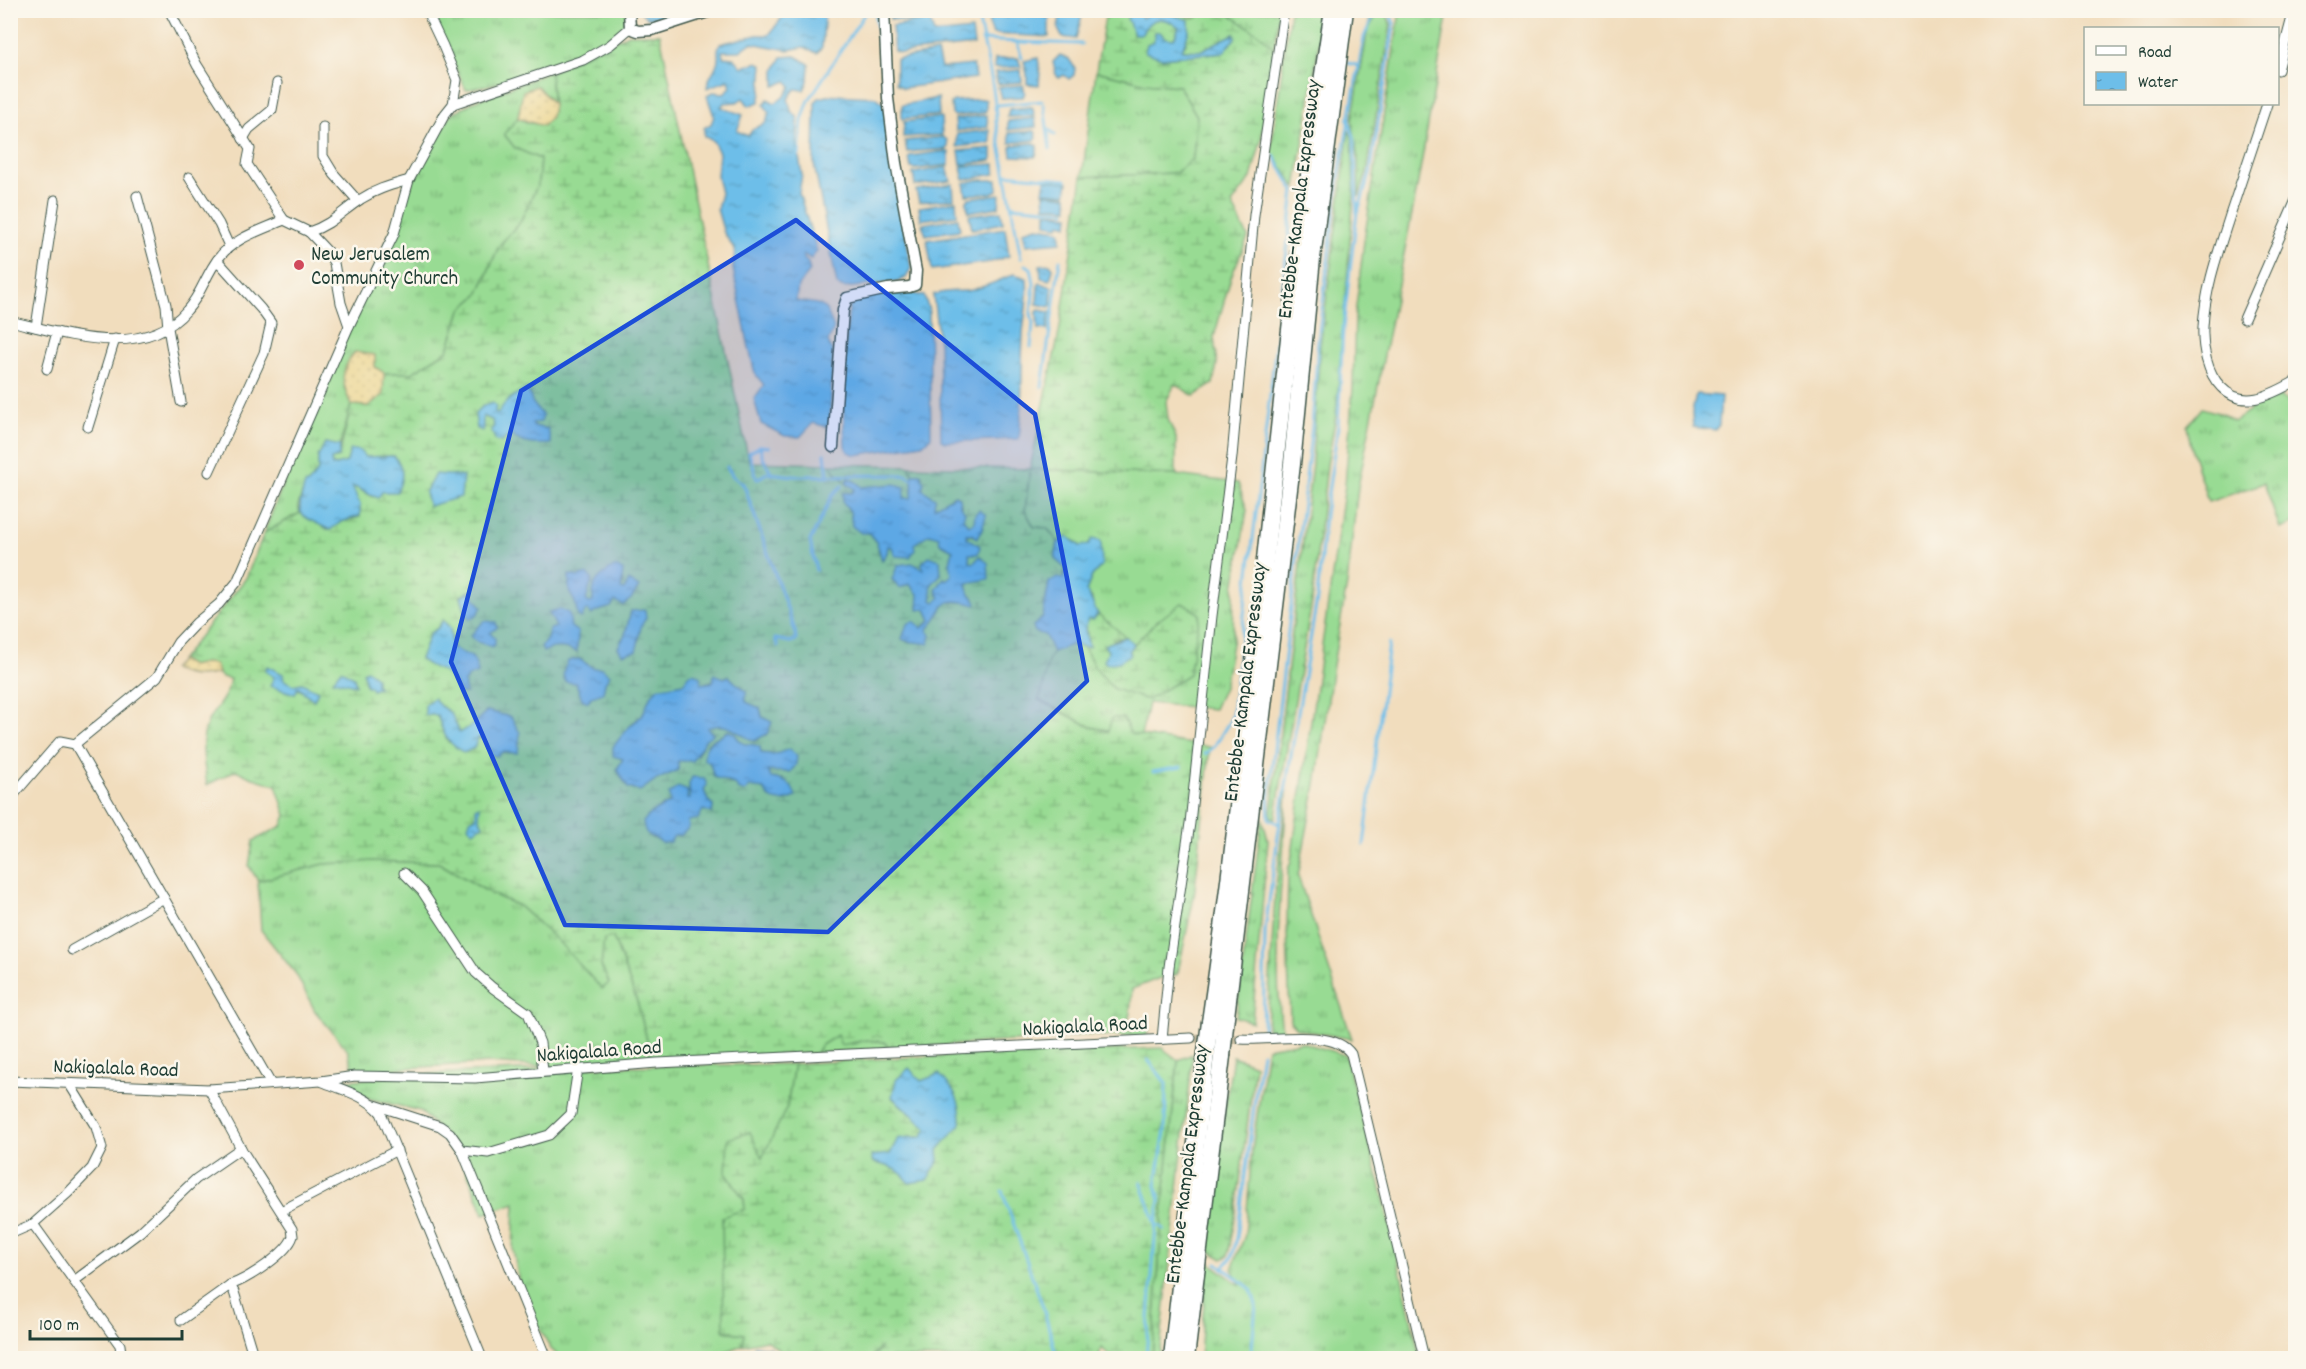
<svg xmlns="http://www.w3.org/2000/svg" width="2306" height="1369" viewBox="0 0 2306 1369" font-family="Dekko,sans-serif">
<defs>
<pattern id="grass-tufts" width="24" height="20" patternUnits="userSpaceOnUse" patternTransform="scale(1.5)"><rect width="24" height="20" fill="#98db93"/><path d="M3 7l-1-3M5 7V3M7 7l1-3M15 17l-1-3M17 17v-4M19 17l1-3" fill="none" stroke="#7bb379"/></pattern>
<pattern id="wetland-marsh" width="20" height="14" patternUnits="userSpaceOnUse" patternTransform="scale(1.5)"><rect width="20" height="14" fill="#98db93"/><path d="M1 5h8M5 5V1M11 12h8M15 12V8" fill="none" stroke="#7bb379"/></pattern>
<pattern id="sand-dots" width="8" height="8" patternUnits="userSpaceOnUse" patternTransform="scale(1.5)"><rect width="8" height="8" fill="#eeda9e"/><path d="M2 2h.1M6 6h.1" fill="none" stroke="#ccbc89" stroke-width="1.8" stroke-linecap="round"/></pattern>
<pattern id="water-ripples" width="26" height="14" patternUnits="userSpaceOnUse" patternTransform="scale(1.5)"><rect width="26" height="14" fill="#6dbee9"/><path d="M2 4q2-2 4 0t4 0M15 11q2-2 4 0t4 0" fill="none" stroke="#599cbe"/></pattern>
</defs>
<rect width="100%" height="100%" fill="#fbf7ec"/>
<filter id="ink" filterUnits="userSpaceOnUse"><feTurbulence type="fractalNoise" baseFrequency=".0167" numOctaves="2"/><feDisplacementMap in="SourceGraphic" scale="12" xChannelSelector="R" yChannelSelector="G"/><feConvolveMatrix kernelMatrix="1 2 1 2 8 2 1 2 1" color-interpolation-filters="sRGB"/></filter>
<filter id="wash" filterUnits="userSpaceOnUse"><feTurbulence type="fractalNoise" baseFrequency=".008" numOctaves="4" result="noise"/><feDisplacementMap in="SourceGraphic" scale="24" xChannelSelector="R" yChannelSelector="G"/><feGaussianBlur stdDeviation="1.35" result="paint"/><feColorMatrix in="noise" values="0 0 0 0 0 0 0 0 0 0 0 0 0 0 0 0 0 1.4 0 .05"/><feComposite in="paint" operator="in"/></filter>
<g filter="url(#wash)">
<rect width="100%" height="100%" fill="#f1ddbd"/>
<g fill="url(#grass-tufts)" stroke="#5c8c64" stroke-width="1.5">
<path d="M429,11H626V27L620,34L587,56L522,78L466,90Z"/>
<path d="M1224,11H1279L1274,48L1263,37Z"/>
<path d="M1290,11H1324L1296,188L1271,151Z"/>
<path d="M1371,11H1375L1369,28L1379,11H1385L1391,24L1367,172L1359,197L1358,158L1352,120Z"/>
<path d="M1400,11H1448L1416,193L1358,487L1347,584L1333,665L1316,784L1298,876L1352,1039L1297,1029L1290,1021L1287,930L1288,870L1291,861L1345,485L1353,388L1355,315L1364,241Z"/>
<path d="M1096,71L1146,83L1179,86L1197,116L1193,159L1176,173L1082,177Z"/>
<path d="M550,72L553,104L537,86L519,110L518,118L504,134L515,148L540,159L538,184L520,222L499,246L478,295L461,310L448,350L412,373H384L375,367L344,387L351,405L340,446L325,443L318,457V471L308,485H305L298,506L300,513L264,533L303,433L413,181L451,114L477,100Z"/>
<path d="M1349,130L1352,138L1354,192L1336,415L1327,465L1312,601L1275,819L1271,817V813L1312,463L1320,346Z"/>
<path d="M2279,396L2295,407V523L2280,529L2264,483L2208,502L2192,451L2187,426L2202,408L2222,414L2234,421L2249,412L2256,401Z"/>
<path d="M829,464L909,466L913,474C911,483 914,490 912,498H904L895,484L862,488L856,482L848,478L846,483Z"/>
<path d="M1030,469L1176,475L1238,483L1247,510L1234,588L1233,638L1224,687L1214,709L1148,703L1141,736L1091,727L1038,699C1049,683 1041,673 1047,659C1053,645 1073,643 1084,647L1095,668L1114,689L1159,619L1134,644C1121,633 1091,617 1092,598L1086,591L1092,576L1102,565L1100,554L1088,545L1081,546L1067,536L1058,543L1047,528L1034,527L1025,510Z"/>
<path d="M1287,791C1283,870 1272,954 1282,1032L1273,1034L1267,1029L1275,897Z"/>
<path d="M1262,817L1268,840L1252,1022L1236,1017Z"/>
<path d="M373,861L439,863L490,893L519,906L609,983L601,966L604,939L613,937L638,1004L652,1060L599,1061L581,1067L794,1064L787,1107L762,1159L726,1173L744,1199L745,1209L724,1331L745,1334L743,1345L710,1358H561L551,1349L521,1294L513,1249L515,1203L484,1214L457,1147L420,1111L371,1099L341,1085L340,1081L426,1074L568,1068L489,1063L354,1071L347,1049L315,1011L296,974L261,930L258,881L324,864Z"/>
<path d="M837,1035L851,1044L867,1040L885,1042L889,1048L817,1053L820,1046Z"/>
<path d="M1301,1042L1345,1055L1383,1196L1420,1358H1200L1207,1261L1241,1286L1232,1269L1245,1235L1252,1150L1267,1048Z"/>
<path d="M1193,1054L1159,1358H1152L1163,1206L1178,1060Z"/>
<path d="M1233,1056L1255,1065L1235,1218L1228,1256L1223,1259L1204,1248Z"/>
</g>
<g fill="url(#wetland-marsh)" stroke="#5c8c64" stroke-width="1.5" fill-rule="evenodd">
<path d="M1106,11H1131L1127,18L1147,24C1159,16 1169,19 1179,27L1174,39L1165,38L1155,32L1154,41L1162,58L1224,52L1234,34L1200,51L1181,50L1186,43L1178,15L1156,11H1170L1196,18L1199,14L1194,11H1224L1263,37L1274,48L1261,141L1251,178L1232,204L1248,237L1231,277L1214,337L1217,364L1213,384L1194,396L1175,384L1166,402L1168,419L1176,438V475L1030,469L1025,510L1034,527L1047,528L1058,542L1055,559L1066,569L1063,579L1049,582C1044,612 1038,623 1053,652C1042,666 1048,684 1038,700L1091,727L1108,731L1112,718H1123L1131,734L1210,747L1194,897L1178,972L1176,975L1162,977L1132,989L1130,1013L1125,1030L1132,1032L1140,1024L1149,1031L1146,1037L1082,1035L1060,1038L903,1048H889L885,1042L867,1040L841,1045L837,1035L820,1046L816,1053L652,1060L638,1004L613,937L604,939L601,966L609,983L602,989L557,940L519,906L490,893L439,863L373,861L324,864L258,881L249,866L253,841L282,826L286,815L276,785L250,777L236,770L207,785C204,763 198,735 211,716C221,701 227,697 230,679L222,677L205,663L191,666L181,660L246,578L264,533L300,513L329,530L341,522L360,517V505L351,484L373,497L394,456L365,457L332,466L331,459L339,457L351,405L368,406L382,395L384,373H412L448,350L461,310L478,295L499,246L520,222L538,184L540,159L515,148L504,134L518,118L529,123L538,124L553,104L550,72L628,34H660L749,462L829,464L846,483L856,489L843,502L877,543L882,560L887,553L888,546L913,544L929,533L939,537L940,543L953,550L950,563L953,575L946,580L944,578L936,590L940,598L935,603L932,600L931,585L941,574L923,570L900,588L909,584L919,595L931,620L908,642C929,639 933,615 946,602H976L969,593L967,583L984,580L980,556L974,563L970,562L966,534L977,537L982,530L986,515L969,525L963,518L960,498L955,495L934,508L922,489L921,474H913L909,466L1030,469L1059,333L1082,177L1176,173L1193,158L1197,116L1179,86L1146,83L1096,71ZM528,388L532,402L543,416L532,423L533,426L539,427L510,434L494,426L492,420L482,416L483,431L475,414L494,412L498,414ZM569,575L578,577L588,604L593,603L623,582L621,589L624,590C609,608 610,612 585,610L578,615L575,602L569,591ZM471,591L470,618L466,614L461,596ZM631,611L640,626L639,641L621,640L625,635ZM443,620L450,628L452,647L460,653L472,656L469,676L464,682L465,693L459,692C448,665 437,674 420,659L430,633L437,629ZM557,627H571L578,632L577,652L562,647H541ZM579,659L593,668L605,682L603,693L582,699L576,683ZM729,676L734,683L741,686L746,702L760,708L767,734L754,741C736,733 727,720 706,728L712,734L706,739L697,755L678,761V770L654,781L640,791L628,788L617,770L623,759L626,730L643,714L649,699L684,683L701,684ZM274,677L293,685L302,683L305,693L297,688L295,694L271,686ZM440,706L451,713L460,733L472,725L487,711L511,717L514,724L511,753L502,752L483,738L448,742L437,715H425ZM727,731L734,733C746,751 747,740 760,747L761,753L774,755L790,772L767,770L770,778L783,779L786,801C775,800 767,800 765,789L735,785L714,777L710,763L707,743ZM689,785L704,789L707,799L713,806L712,813L704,810C698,814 692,817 687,821C674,833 671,843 651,838L648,819C655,807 676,799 690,799Z"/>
<path d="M1182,603L1200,614L1189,674L1148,700L1114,689L1095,668L1084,647L1089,646L1085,629L1088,619L1093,620L1098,614L1126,637L1113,640L1131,654L1129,651C1144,631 1162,617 1182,603Z"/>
<path d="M1162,1048L1178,1060L1163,1206L1152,1358H1114L1101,1348L1099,1358H873L881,1347L871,1358H790L766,1340L743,1345L744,1334L724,1331L722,1217L745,1209L744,1199L726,1173L728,1139L750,1132L762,1158L787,1107L794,1064L914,1057ZM892,1098L961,1122L938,1150L903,1174L891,1167L873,1162L872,1156L890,1155L909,1137H922L928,1128Z"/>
</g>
<g fill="url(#sand-dots)" stroke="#868c69" stroke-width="1.5">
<path d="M537,86L553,104L551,117L543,126L518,118L523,91Z"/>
<path d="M355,352L375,355V367L384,373L383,395L368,406L351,405C342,382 338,372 355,352Z"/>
<path d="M181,660L191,666L205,663L215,664L218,673C202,678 187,677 172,669Z"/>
</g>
<g fill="url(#water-ripples)" stroke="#467e8e" stroke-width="1.5">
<path d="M1156,10L1189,20V31L1182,50L1200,51L1234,34L1236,37L1224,52L1162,58L1145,52L1147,44L1154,41L1155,32H1160L1165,38L1174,39L1179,27C1164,16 1150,15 1142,34H1134L1127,18L1131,11H1139L1142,18Z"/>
<path d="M640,11H673L655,18H647Z"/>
<path d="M787,11H825L822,47L817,53L804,47L788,50L751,43L740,51H722L723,57L734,58L742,67L758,62L763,66C761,79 763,90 759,102L749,106L743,98L737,102L724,103L721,107L743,115L737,131L748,136L753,129L766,123L769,112L764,105L768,99L775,103L785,96L791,86L787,81L775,86V70L782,57L795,56L809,64L808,81L804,90L795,89L788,99L791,111L798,118L797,144L802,175L799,193L817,251L811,259L803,254L804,259L808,263L810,271L798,286L796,301C823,305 825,301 834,329L828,342L833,353L830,422L827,427L813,423L800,437L785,436L761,424L754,399L764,385L755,374L749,348L733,269L735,250L724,233L717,209L721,193L717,176L719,153L713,141L704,136V128L711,124L714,116L707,96L713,92L724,93L731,87L729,80L707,88C707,77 717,70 718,59C719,52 716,51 720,44L757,35H769Z"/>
<path d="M889,11V10L967,11L910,21L890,19Z"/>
<path d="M991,11H1049V37L993,34L989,24L988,13Z"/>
<path d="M1061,11H1083L1076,39L1062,37L1058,29Z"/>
<path d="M930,20L934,34L972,30L974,45L900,53L894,51L892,26Z"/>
<path d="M937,52L941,68L973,65L975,78L903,88L896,83V59Z"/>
<path d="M1060,55L1069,59L1075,68L1074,75L1069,79L1064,75L1059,78L1056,75L1053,62Z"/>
<path d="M1018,58L1021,67L994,68L995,59Z"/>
<path d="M1038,58L1040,71L1039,85L1027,84V74L1024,61Z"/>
<path d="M1021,70L1022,82L998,84L995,72Z"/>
<path d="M1023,85L1025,92L1023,97L1001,98L998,87Z"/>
<path d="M832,95L876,97L883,103L887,113L911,268L906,278L897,282L844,288L837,285L814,164L815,102L819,98Z"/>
<path d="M938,98L939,115L902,119V105Z"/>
<path d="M983,99L986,100V111L983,113L955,116L952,114L951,103L954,101Z"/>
<path d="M1031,107L1033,108L1034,116L1007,117L1009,109Z"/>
<path d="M987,115L988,127L956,131L955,119Z"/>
<path d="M941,117L942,135L903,137L904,122Z"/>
<path d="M1035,118L1036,127L1008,130V121Z"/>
<path d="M990,130L991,143L957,147V134Z"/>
<path d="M1035,131L1037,138L1035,140L1010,143L1009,133Z"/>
<path d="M943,137L947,140L948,147L946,149L907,152L905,141Z"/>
<path d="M1034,143L1037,146V153L1035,157L1012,156L1011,147L1014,145Z"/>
<path d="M992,148V160L961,165L959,151Z"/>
<path d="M946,151L949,152V165L916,169L911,168L909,158L910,156Z"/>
<path d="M995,164V174L964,180L961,168L963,166Z"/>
<path d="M947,167L951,181L915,186L913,173Z"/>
<path d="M978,180H997L998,190L991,193L966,195L964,183Z"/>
<path d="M1045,180L1068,182L1066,194L1043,192Z"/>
<path d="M953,184L954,199L919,202L916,190Z"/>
<path d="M1044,193L1067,196L1068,208L1045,206Z"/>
<path d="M1000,194L999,207L969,212L966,203L969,198Z"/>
<path d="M956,201L957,215L921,220L919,207Z"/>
<path d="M1001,211L1003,223L972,229L969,215Z"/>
<path d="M1046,212L1069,215L1068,225L1060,223L1059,226L1046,224Z"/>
<path d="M958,218L960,230L926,235L922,224Z"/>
<path d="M1037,227L1058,230L1061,232V242L1026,245L1023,231Z"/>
<path d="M1005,228L1009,256L991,262L932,270L927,240Z"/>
<path d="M1050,264L1053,268L1050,280L1041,278L1040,265Z"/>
<path d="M1014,274L1027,278C1029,298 1024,315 1023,335C1021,370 1023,404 1019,439L945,442L941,440L939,344L933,295C950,289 958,293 972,290C987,286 1001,280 1014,274Z"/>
<path d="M1040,283L1052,287L1051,305L1049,307L1037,304L1038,286Z"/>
<path d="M909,293L924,296L929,310L931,436L928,441L922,444L856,455L848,452L845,445L842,378L849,308C863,291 889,294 909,293Z"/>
<path d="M1039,310L1050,312L1047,330L1038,329L1037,312Z"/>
<path d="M528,388L532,402L543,416L541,422L532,423L533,426L548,429L551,444C535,445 522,445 510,434L502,442L496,441L491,430L494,426L492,420L483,416V431L477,429L475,414L483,406L493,403L496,406L495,412L498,414C504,401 515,394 528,388Z"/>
<path d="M1696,394L1721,396L1719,425L1715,430L1693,427L1692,413Z"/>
<path d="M325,443L340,446L339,457L331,459L332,466L347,462L350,450H359L365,457L394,456C405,468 403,479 397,492H382L378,498L352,486L360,505V516L341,522L330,530C300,514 294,519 305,484H308L318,471V457Z"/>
<path d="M435,474L463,476L461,497L429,506L425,493Z"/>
<path d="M913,474H921L924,483L922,489L935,498L934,507L955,495L960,498V506L965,512L963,518L969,525L974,523L975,514L979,510L986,515L982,530L977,538L973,534H966L967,538L980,546L978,554H969L970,562L974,563L980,556L988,563L989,579L967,583L969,593L977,602L976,605C936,594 948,608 927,630L931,635L929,644C920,642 910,643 902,639L907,624L914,621L922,628L931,620L926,609L918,610L919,595L909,584L900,588L892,579L898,565L912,563L923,569L922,563L929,556L940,560L941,574L931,585L932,600L935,602L940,598L936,590L944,578L946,580L952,575L950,563L953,550L940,543L939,537L929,534L914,544L915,550L910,557L895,556L892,547L888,546L887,553L882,560L877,543L869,533H861L852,526L850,511L843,502V493H852L855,489L846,483L848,478L856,482L862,487L895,484L905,487L904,498H911C914,490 911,483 913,474Z"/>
<path d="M1067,536L1080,546L1088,545L1092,539L1101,541L1102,565L1092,576L1086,591C1092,599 1093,606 1098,614L1093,620L1088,619L1085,629L1089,647H1084L1074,644L1053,652L1045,635L1035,632L1033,626L1043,617L1049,582L1057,578L1063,579L1066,569L1055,559L1058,543Z"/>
<path d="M614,567L623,570L621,589L624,590L629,581L639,587L631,599L623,605L615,601L611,607L595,612L592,615L588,610H586L581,618L578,616L575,602L569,591V575L578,577L587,574L592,579L586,600L589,603L593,602C592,581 597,578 614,567Z"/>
<path d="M470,591L482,607L477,615L470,619L466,614L461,596Z"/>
<path d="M560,609L569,613L571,627L578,632L577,652C564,647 556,645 543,652L541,647L547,639L550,629L556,627L549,612Z"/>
<path d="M645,610L646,618C637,630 641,637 636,651L622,654L618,647L625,635L631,611Z"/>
<path d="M443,620L450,628L452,647C468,660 473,648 478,673L469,676L464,682L466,693H459C448,665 437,674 420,659L430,633L437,629Z"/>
<path d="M484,621L496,622L497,628L490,633L495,638V645L492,647L478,642L470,636Z"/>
<path d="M1126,637L1134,644L1129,651L1131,654L1119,662L1107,664L1104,661L1108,651L1104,645Z"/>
<path d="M579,659L593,668H602L610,675L605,682L603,693L591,697L588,702L582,699L576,683L566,682C561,675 564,669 568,661Z"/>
<path d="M267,666L283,674L284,680L293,685L302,683L318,691L314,700L298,688L295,694L270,686L274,677L265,671Z"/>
<path d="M341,670L354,677L356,685L333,680Z"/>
<path d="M367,670L376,677V685L379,687L372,690L370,686H366L363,672Z"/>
<path d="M693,673L700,676L701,684L713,682L714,674L724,678L729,676C734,683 740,685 746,691V702L760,708L762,717L772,722L767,734L754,741C736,733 727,720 707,728L713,734L706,739L692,761H678V770L654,781L640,791L628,788L617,769L623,759L613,756V747L626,730L643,714L649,699L657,688L684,683L688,675Z"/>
<path d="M434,698L440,706L451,713L460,733L472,725L487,711L511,717L520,733L518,753L502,752L498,756L492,755L483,738H478L474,748L464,753C444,740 445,736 437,715H425V704Z"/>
<path d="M728,731L734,733C746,751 747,740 760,747L761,753L774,755L789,749L797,756L796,765L790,772L768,771L771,778C785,780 792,783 796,797C784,802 769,804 764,789L749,787L745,792L738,789L735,784L714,777L710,763L704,760C704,741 713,741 728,731Z"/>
<path d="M692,777L704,778L707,785L704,790L707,799L713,806L712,813L703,810L698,819L688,821L689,828L681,835L674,836L670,842L662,843C653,834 646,841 643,822L651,813L670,803L669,794L678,787L688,791L687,799H690L689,784Z"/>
<path d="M480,806L479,817L483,825L473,831L468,826L470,820L476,817V807Z"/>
<path d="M909,1068L921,1081L939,1074C955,1090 961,1099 961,1123L938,1150L939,1160L928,1180L909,1183C901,1169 888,1166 873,1162L871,1156L890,1154L898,1138L922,1137L927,1128L892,1097L896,1080Z"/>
<path d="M754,1346L771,1348L775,1358H758L752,1353Z"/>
</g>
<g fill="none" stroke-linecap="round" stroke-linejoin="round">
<g stroke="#6dbee9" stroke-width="3">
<path d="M875,10L882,68"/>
<path d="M977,10C983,47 996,85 996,122L1021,258"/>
<path d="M982,40L1017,42L1022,58"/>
<path d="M1017,42L1082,44"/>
<path d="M1348,63L1356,65"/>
<path d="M996,105L1043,101"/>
<path d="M1044,105L1050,149"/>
<path d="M1050,130L1055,135"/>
<path d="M799,154L802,120L809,100L867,10"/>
<path d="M1006,174L1066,180"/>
<path d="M1012,206L1066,211"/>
<path d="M1358,211L1370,173L1394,24L1389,10"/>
<path d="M1025,265L1031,268L1034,283L1031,313L1033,323L1031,347"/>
<path d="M1042,387L1060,260"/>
<path d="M760,446L749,453L757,479L767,473L795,476L906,475L912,479"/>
<path d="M769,447L760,446L763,458L772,474"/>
<path d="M825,454L828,476"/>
<path d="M727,467L733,476L744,485L795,631L796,640L790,642L775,639L778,646"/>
<path d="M816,570L810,541L833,494L842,486"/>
<path d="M1205,754L1214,747L1232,717L1294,191L1274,156"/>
<path d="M1153,772L1181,767"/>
<path d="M1279,824L1269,819L1268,802L1312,426L1318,341L1338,181L1364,37L1376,10"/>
<path d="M1364,845L1389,643"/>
<path d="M1263,1033L1265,930L1280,822L1317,599L1325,514L1338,426L1343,328L1357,212L1354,137L1348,119"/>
<path d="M1141,1182L1156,1224L1164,1229"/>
<path d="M1002,1191L1043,1307L1057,1358"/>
<path d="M1217,1263L1251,1289L1256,1305L1251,1358"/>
<path d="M1223,1268L1232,1257L1237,1238L1256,1090L1262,1053"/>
<path d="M1146,1358L1156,1224L1160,1200L1156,1185L1165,1131L1166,1083L1148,1060"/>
</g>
</g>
</g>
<g filter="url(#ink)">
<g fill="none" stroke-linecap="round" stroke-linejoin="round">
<path stroke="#c7bda2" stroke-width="9" stroke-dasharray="9 4.5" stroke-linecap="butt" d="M1191,1038L1241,1039"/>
<g stroke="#3e5549" stroke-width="11">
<g id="minor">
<path d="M169,10L197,65L250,149L247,164L284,220"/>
<path d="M2278,70L2294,10"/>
<path d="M453,104L583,60L610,45L630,28"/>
<path d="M2267,104C2255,140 2243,176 2231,212C2219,250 2205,288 2203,327C2202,347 2207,373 2221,387C2244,411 2272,394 2296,381"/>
<path d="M10,110L12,111"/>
<path d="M323,127V156L334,174L358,201"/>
<path d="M243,139L249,129L272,110L277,83"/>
<path d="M189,177L219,224L229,246"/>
<path d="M137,196L166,305L168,328L181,402"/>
<path d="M309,232L327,251L334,263L341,303L349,326"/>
<path d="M2244,319L2296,200"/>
<path d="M10,321C66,334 144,361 187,310C201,295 206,274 218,259C233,238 262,230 284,220L309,232C333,224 342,211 361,199C376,189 392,185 409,180"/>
<path d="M36,327L55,200"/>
<path d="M47,369L57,332"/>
<path d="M88,427L115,339"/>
<path d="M209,472L264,353L271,323L261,309L217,260"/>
<path d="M75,744L271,1084"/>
<path d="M10,799L60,741L75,744L157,677L178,642L196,623L219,604L237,582L349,326L394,234L409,180L445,114L453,104L457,80L443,46L426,10"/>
<path d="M404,873L422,891L476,973L493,988L528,1013L540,1043L543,1071"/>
<path d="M72,950L164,898"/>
<path d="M1162,1039L1169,967L1190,823L1212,616L1232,457L1254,215L1284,10"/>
<path d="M1241,1039C1268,1042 1334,1027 1351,1054L1424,1358"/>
<path d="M10,1081L209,1089L321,1081L355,1076L475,1078L657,1063L1191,1038"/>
<path d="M323,1082C343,1090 367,1096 381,1113L482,1358"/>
<path d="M209,1089L243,1152L292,1229L293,1236C288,1253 248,1279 230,1285L234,1292L254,1358"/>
<path d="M375,1105L440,1126L450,1133L462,1150L547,1358"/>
<path d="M462,1150L488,1153L549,1135L571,1114L578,1068"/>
<path d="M281,1211L397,1150"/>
<path d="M33,1224L120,1345L121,1353L116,1358"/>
<path d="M10,1234L33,1224L68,1193L92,1168L102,1148L96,1127L70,1085"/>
<path d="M74,1281L140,1232L196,1179L241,1148"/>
<path d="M181,1320L230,1285"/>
</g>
</g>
<g stroke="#3e5549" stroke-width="13">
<g id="tertiary">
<path d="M629,10L630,28L638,31L652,30L714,10"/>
<path d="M833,447L843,310L847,298L888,289L909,287L915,285L916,271L896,163L888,98L884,10"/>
</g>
</g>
<g stroke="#3e5549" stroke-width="19">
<g id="motorway">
<path d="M1210,1022C1259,686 1279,346 1333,10"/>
<path d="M1225,1025L1292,464L1312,258L1345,10"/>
<path d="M1172,1358L1206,1053"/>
<path d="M1186,1358L1222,1056"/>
</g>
</g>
<use href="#minor" stroke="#fff" stroke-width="9"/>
<use href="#tertiary" stroke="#fff" stroke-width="10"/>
<use href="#motorway" stroke="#fff" stroke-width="16"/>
<g stroke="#3e5549" stroke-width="19" stroke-linecap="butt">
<g id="motorway-bridge">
<path d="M1206,1053L1210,1022"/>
<path d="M1222,1056L1225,1025"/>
</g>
</g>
<use href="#motorway-bridge" stroke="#fff" stroke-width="16"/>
</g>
</g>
<path fill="#1d4ed8" fill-opacity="0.2" stroke="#1d4ed8" stroke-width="4.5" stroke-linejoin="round" d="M796,220L1035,414L1087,681L828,932L565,925L451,662L521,391Z"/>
<circle fill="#d1495b" stroke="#fbf7ec" stroke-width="2" cx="299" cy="265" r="6"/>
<g text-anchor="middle" stroke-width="5" stroke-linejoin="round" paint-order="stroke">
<g font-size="21" fill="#1f3d34" stroke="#fbf7ec">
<text transform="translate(1298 199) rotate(-83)" y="7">Entebbe–Kampala Expressway</text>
<text transform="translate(1244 682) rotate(-83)" y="7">Entebbe–Kampala Expressway</text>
<text transform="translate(1085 1025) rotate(-3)" y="7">Nakigalala Road</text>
<text transform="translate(599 1050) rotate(-4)" y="7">Nakigalala Road</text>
<text transform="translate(116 1067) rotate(2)" y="7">Nakigalala Road</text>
<text transform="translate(1186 1164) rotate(-83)" y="7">Entebbe–Kampala Expressway</text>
</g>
<g font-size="21" fill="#1f3d34" stroke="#fbf7ec" text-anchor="start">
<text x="311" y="260">New Jerusalem<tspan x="311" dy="24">Community Church</tspan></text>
</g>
</g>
<rect width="2306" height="1369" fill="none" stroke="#fbf7ec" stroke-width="36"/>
<rect x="2084" y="27" width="195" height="78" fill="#fbf7ec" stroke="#a3ada2" stroke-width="1.5"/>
<rect x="2096" y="46" width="30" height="9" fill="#ffffff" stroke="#a3ada2" stroke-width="1.5"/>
<text x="2138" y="57" font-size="18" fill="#1f3d34">Road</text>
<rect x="2096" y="72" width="30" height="18" fill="url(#water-ripples)" stroke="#a3ada2" stroke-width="1.5"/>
<text x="2138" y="87" font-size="18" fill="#1f3d34">Water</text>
<path d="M30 1330v9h152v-9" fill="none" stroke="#1f3d34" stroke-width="3"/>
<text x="39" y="1330" font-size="18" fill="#1f3d34" stroke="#fbf7ec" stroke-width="4.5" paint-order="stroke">100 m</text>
</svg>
